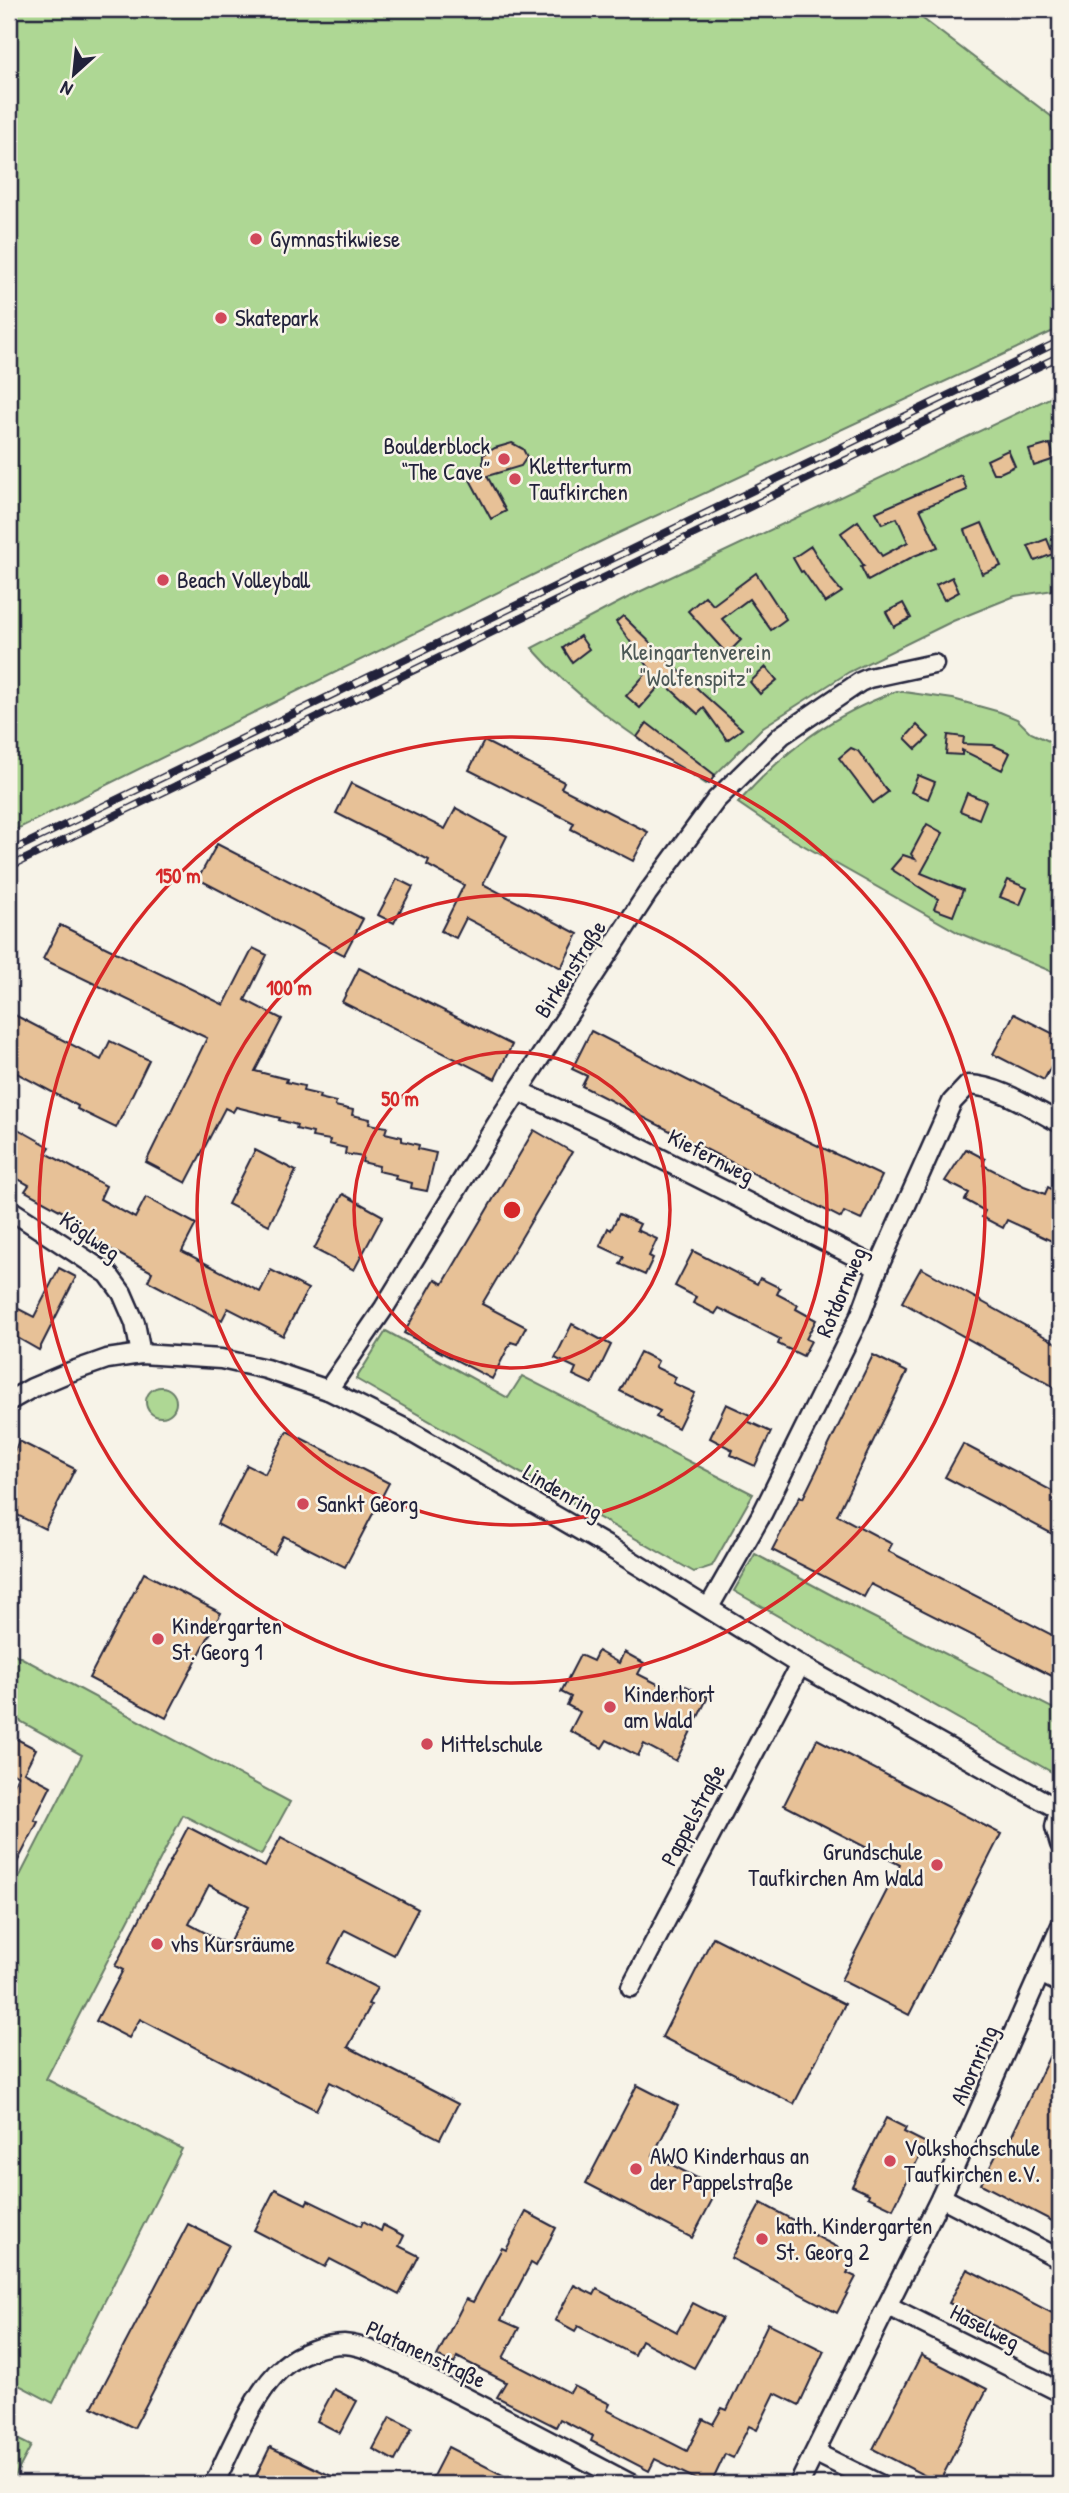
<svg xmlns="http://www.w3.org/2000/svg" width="1069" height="2493" viewBox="0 0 1069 2493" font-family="'Patrick Hand',sans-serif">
<rect width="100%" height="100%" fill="#f7f3e8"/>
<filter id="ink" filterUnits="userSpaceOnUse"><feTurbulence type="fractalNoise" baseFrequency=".0143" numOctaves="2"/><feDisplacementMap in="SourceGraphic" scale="14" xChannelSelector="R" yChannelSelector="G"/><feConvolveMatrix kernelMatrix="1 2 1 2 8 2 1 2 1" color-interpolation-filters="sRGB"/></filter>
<g filter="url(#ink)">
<g fill="#aed794" stroke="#687c68" stroke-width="2">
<path d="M9,9H910L1060,123V328L608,538L9,833Z"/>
<path d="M1060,393V589L1015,596L953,621L849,672L763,727L706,784C645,743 581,704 532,648L635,594Z"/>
<path d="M897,691L953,699L1000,712L1017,719L1031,733L1060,746V975L959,933L785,835L738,803C786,749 830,716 897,691Z"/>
<path d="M386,1331L508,1398L522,1376L753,1494L712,1566L694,1572L356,1379Z"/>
<circle cx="161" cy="1402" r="15"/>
<path d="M755,1554L865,1613L1060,1712V1772L1055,1774L734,1591Z"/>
<path d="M9,1651L290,1802L261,1855L183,1815L46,2079L182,2149L53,2403L19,2385L9,2405V1897L82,1755L9,1715Z"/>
<path d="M9,2435L31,2446L11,2484H9Z"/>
</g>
<g fill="#e7c197" stroke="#22223b" stroke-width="2" fill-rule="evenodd">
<path d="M512,443L523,449L527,457L521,466L487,476L506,511L491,519L468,476L483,469V455L495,448Z"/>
<path d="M1050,444L1055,459L1034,466L1029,450Z"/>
<path d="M1008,450L1015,466L1000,473H993L987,460Z"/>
<path d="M961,475L967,490L920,509L938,547L914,556L868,581L861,567L864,566L841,533L858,521L882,556L908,542L897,518L882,524L876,512Z"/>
<path d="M982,523L1001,566L982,574L965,530Z"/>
<path d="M1047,539L1053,554L1035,561L1028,546Z"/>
<path d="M811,546L831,579L842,592L825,603L803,571L801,572L793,558Z"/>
<path d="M756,573L786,619L771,630L749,599L722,619L741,640L727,654L688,611L705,596L713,605Z"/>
<path d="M952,577L959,592L944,600L936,585Z"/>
<path d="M903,603L911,618L894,627L886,612Z"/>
<path d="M623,616L703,694L742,729L727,740L704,708L698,714L663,682L640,708L626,696L650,669L616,622Z"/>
<path d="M580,636L589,649L572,662L563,648Z"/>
<path d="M766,667L777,680L760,694L750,682Z"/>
<path d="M647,723L715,775L709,784L663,757L637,737Z"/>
<path d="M917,725L929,737L916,749L905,738Z"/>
<path d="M948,735L964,737L963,744L993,745L1010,753L1002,770L962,750V755L946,754Z"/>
<path d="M484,741L564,782L561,788L648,832L633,861L571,829L574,823L469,770Z"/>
<path d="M851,748L858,751L888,792L873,803L839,758Z"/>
<path d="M918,775L935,782L928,799L911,792Z"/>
<path d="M351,783L445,829L456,808L507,836L483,884L578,934L561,968L466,918L456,938L441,931L464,885L427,865L429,860L336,813Z"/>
<path d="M967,793L986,801L979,819L960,811Z"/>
<path d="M927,824L943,833L921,873L963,890L953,916L934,909L938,899L891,869L903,855L915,859L911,854Z"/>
<path d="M217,844L363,919L344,955L198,879Z"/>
<path d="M397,879L413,887L394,923L378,915Z"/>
<path d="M1008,880L1027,888L1020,905L1000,897Z"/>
<path d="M60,925L224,1005L253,948L267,955L245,1000L282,1019L255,1071L287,1079L286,1082L304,1086L303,1091L320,1095L319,1098L336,1102L335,1106L353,1110L352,1115L370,1119L369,1124L387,1127L385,1133L402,1137V1141L419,1145L418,1149L436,1153L427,1191L411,1188L412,1183L395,1179L396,1175L378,1171L379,1166L362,1162L363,1157L345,1154L346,1148L329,1144L330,1140L312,1137L313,1133L296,1129L297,1125L279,1120L280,1118L236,1107L233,1112L225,1108L186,1183L146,1162L207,1038L43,959Z"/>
<path d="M359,968L512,1045L495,1079L342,1002Z"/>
<path d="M9,1012L101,1060L110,1041L149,1060L116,1128L77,1109L78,1106L9,1069Z"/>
<path d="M1014,1014L1060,1037V1049L1044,1080L993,1054Z"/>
<path d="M591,1031L791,1133L882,1176L861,1220L844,1212L841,1218L582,1086L587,1076L572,1069Z"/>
<path d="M9,1124L50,1147L46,1153L106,1186L100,1199L135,1218L146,1197L196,1224L182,1251L260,1292L271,1270L308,1289L283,1336L228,1308L222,1320L148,1281L152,1272L69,1227L74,1218L25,1191L29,1185L9,1174Z"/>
<path d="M534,1130L572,1152L482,1304L526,1327L517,1344L511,1342L492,1379L404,1333L435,1279L443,1284Z"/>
<path d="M966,1149L985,1159L983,1165L1024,1186L1045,1194L1048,1187L1060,1193V1245L1007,1220L1003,1228L982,1217L985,1211L965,1200L969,1193L945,1181Z"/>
<path d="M255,1150L296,1171L269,1225L228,1204Z"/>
<path d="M343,1194L383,1216L354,1270L314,1249Z"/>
<path d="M619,1214L640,1224L637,1230L657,1239L649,1256L653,1258L645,1275L620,1264L624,1257L600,1246L608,1228L611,1230Z"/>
<path d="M693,1251L757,1284L760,1278L780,1288L777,1294L798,1305L796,1309L816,1320L806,1339L811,1341L803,1356L778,1344L780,1339L739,1318L719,1308L715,1314L693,1303L696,1297L675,1286Z"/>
<path d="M59,1268L76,1277L39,1350L9,1333V1304L34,1317Z"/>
<path d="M921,1268L1060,1345V1390L902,1302Z"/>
<path d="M572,1324L611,1345L592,1384L573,1375L576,1368L555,1358Z"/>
<path d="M640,1352L658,1361L655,1367L676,1377L673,1383L695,1393L678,1428L656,1417L660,1411L620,1391Z"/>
<path d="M873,1355L907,1372L837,1515L892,1544L888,1551L1060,1639V1680L871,1584L864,1597L772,1550L800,1496L803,1498Z"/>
<path d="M726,1404L750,1415L747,1421L771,1432L755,1466L731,1455L733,1450L710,1438Z"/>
<path d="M287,1431L389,1483L345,1567L284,1536L274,1554L217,1524L247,1465L265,1474Z"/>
<path d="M19,1441L75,1469L45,1529L9,1511V1462Z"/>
<path d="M963,1444L1060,1495V1538L945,1477Z"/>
<path d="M144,1573L221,1613L166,1718L89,1678Z"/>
<path d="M598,1651L619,1663L624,1652L644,1663L638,1674L681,1696L686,1686L708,1697L676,1761L644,1744L638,1756L607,1740L602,1748L570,1731L580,1712L567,1705L571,1697L561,1692L580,1655L593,1661Z"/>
<path d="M9,1735L36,1749L24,1772L51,1786L34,1820L38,1822L9,1878V1794L18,1776L9,1770Z"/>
<path d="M817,1739L1001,1834L909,2015L841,1980L900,1865L784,1805Z"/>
<path d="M188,1827L265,1867L281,1837L418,1909L394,1955L345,1930L328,1963L377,1988L368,2004L371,2005L348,2047L458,2104L440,2139L330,2082L316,2110L140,2019L129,2038L96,2021L123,1970L115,1966ZM209,1885L249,1906L228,1945L189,1924Z"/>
<path d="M713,1937L845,2004L794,2104L662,2037Z"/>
<path d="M1060,2034V2225L981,2184L1001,2146L1006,2148Z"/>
<path d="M637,2085L678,2106L653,2155L718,2189L692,2238L586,2183Z"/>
<path d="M886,2118L906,2128L904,2132L926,2143L893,2209L868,2197L869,2194L852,2186Z"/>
<path d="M275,2189L306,2204L308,2200L361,2226L363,2221L381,2231L383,2225L404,2236L399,2246L419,2256L399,2295L330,2259L325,2267L254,2230Z"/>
<path d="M761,2203L793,2220L791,2223L856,2257L847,2273L856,2277L837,2313L731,2258Z"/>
<path d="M526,2212L556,2228L536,2266L531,2263L501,2320L519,2328L503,2358L570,2393L574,2386L610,2404L607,2410L687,2451L703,2419L713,2424L722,2408L727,2410L768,2323L824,2351L799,2405L775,2393L757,2430L749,2426L733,2458L725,2454L711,2484H706L655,2459L649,2471L591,2441L593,2436L560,2419L556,2427L497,2397L506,2382L457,2357L454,2364L437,2356L466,2299L473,2302L502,2248L506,2250Z"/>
<path d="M188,2224L229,2245L134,2428L92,2407Z"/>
<path d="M967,2269L1060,2317V2359L949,2303Z"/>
<path d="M574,2285L594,2295L597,2289L677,2332L693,2303L722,2318L694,2368L641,2340L634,2355L578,2326L575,2331L555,2320Z"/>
<path d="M921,2355L987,2389L939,2483L873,2449Z"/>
<path d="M334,2389L357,2401L340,2433L317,2421Z"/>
<path d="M390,2417L412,2428L395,2461L373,2449Z"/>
<path d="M270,2447L348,2484H264L254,2480Z"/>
<path d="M448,2447L520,2484H429Z"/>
</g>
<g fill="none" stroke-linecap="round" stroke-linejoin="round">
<g stroke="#22223b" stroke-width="23">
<g id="minor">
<path d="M519,1091L632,1144L878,1268"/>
<path d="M9,1209L108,1274L122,1293L135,1323L141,1354"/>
<path d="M328,1390L384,1308L501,1117L647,894L716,800L782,735L860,682L869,678L934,664"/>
<path d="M9,1401L32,1388L70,1372L107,1359L141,1354L221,1359L266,1369L328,1390L404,1428L609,1547L800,1665L1058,1809"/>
<path d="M709,1607L763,1512L861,1314L878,1268L952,1102L968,1085C1001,1086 1031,1108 1060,1123"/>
<path d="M1060,1806L1055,1827L1060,1844"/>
<path d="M1041,1973L1060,1983"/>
<path d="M631,1987L800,1665"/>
<path d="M941,2197L1060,2259"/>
<path d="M888,2306L1060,2392"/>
<path d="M816,2453L879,2484"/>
<path d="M214,2484C231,2449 255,2390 284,2366C299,2353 325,2344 344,2344C371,2345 412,2371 437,2383C502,2416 566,2450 631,2484"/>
<path d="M799,2484L941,2197L1060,1928"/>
</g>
</g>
<use href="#minor" stroke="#f7f3e8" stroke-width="18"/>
<g stroke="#22223b" stroke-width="8">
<g id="rail">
<path d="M9,852L1060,341"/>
<path d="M9,867L1060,356"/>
</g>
</g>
<use href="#rail" stroke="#f7f3e8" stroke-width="5" stroke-dasharray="16" stroke-linecap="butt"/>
</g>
</g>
<g fill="none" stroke="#d62828" stroke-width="3.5">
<circle cx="512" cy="1210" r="158"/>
<circle cx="512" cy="1210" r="315"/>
<circle cx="512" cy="1210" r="473"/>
</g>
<g fill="#d1495b" stroke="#f7f3e8" stroke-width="2.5">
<circle cx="256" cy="239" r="7"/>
<circle cx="221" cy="318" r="7"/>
<circle cx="504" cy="459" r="7"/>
<circle cx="515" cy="479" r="7"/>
<circle cx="163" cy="580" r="7"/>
<circle cx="303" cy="1504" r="7"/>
<circle cx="158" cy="1639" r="7"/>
<circle cx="610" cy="1707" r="7"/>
<circle cx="427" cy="1744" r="7"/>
<circle cx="937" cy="1865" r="7"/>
<circle cx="157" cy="1944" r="7"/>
<circle cx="890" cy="2161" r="7"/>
<circle cx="636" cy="2169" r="7"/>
<circle cx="762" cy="2239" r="7"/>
</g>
<g text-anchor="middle" stroke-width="5" stroke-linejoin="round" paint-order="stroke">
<g font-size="23" fill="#22223b" stroke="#f7f3e8" text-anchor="start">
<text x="270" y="247">Gymnastikwiese</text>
<text x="235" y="326">Skatepark</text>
<text x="490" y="454" text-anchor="end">Boulderblock<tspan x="490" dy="26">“The Cave”</tspan></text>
<text x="529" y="474">Kletterturm<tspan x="529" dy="26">Taufkirchen</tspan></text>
<text x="177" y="588">Beach Volleyball</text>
<text x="317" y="1512">Sankt Georg</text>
<text x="172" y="1634">Kindergarten<tspan x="172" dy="26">St. Georg 1</tspan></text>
<text x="624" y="1702">Kinderhort<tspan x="624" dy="26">am Wald</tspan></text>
<text x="441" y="1752">Mittelschule</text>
<text x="923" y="1860" text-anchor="end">Grundschule<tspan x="923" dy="26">Taufkirchen Am Wald</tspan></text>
<text x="171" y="1952">vhs Kursräume</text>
<text x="904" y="2156">Volkshochschule<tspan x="904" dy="26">Taufkirchen e.V.</tspan></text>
<text x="650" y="2164">AWO Kinderhaus an<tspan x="650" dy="26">der Pappelstraße</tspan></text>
<text x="776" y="2234">kath. Kindergarten<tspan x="776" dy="26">St. Georg 2</tspan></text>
</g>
<g font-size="23" fill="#4c5856" stroke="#f7f3e8">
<text x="696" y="660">Kleingartenverein<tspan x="696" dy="26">"Wolfenspitz"</tspan></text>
</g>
<g font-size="23" fill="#22223b" stroke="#f7f3e8">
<text transform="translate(570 969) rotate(-57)" y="8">Birkenstraße</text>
<text transform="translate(711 1156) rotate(27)" y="8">Kiefernweg</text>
<text transform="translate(90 1236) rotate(35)" y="8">Köglweg</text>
<text transform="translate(841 1292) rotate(-67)" y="8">Rotdornweg</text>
<text transform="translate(563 1492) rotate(30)" y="8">Lindenring</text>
<text transform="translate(693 1815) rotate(-62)" y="8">Pappelstraße</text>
<text transform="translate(974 2065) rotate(-66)" y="8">Ahornring</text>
<text transform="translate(985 2327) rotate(27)" y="8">Haselweg</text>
<text transform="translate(426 2354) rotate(25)" y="8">Platanenstraße</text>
</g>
</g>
<circle cx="512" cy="1210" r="10" fill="#d62828" stroke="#f7f3e8" stroke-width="3.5"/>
<g font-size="21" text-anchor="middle" font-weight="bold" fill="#d62828" stroke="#f7f3e8" stroke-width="5" stroke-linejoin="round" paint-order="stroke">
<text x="178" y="883">150 m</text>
<text x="289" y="995">100 m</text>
<text x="400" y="1106">50 m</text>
</g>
<rect width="1069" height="2493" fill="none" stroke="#f7f3e8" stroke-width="35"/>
<rect x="18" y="18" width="1034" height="2458" fill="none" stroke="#22223b" stroke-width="2.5" filter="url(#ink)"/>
<g transform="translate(74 74) rotate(207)" stroke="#f7f3e8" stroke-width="5" paint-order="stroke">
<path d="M0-5L12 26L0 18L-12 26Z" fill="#22223b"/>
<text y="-10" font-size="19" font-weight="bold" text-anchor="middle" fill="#22223b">N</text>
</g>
</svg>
